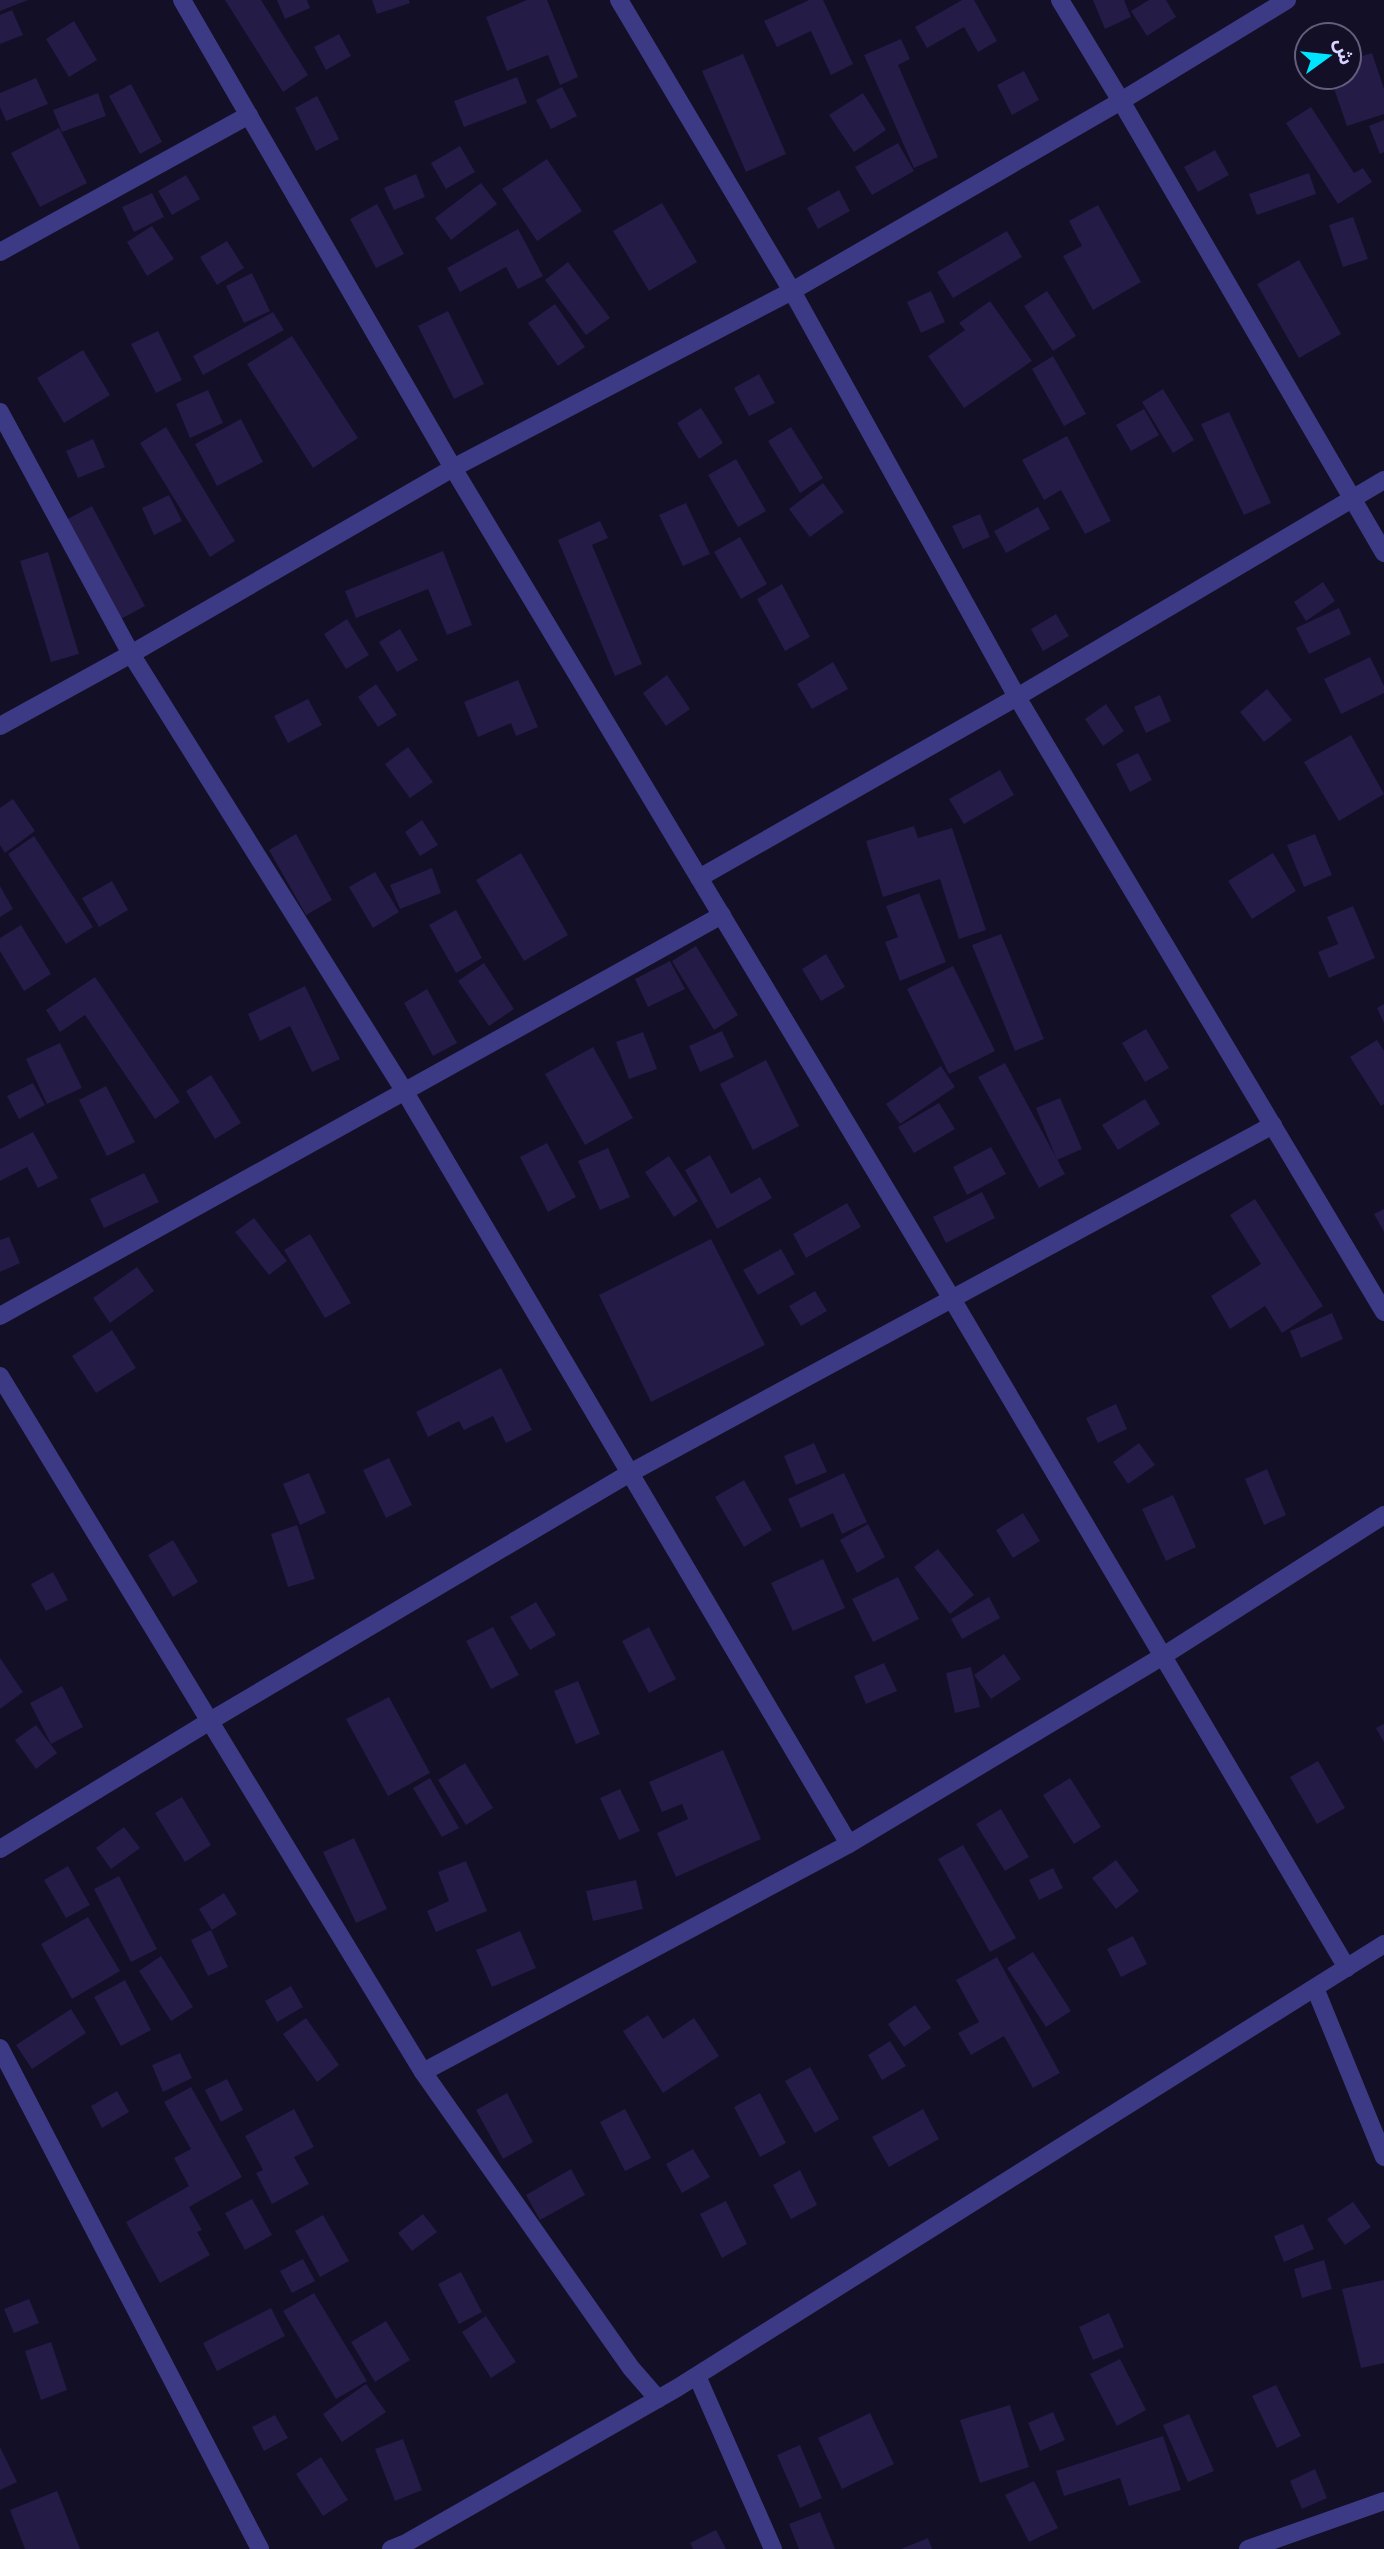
<svg xmlns="http://www.w3.org/2000/svg" width="1384" height="2549" viewBox="0 0 1384 2549" font-family="'DM Sans','Noto Sans Arabic',sans-serif">
<rect width="100%" height="100%" fill="#130f26"/>
<g fill="#241b47">
<path d="M0,0H28L0,11Z"/>
<path d="M225,0H261L308,75L283,92Z"/>
<path d="M277,0H307L310,8L285,19Z"/>
<path d="M372,0H409L410,3L377,14Z"/>
<path d="M527,0H547L578,77L560,85L548,55L507,71L486,17Z"/>
<path d="M809,0H823L853,64L831,75L811,31L777,47L764,21Z"/>
<path d="M962,0H974L997,41L978,52L964,27L927,48L915,27Z"/>
<path d="M1093,0H1124L1131,17L1105,29Z"/>
<path d="M1149,0H1166L1176,17L1147,36L1131,11Z"/>
<path d="M12,10L23,35L0,44V15Z"/>
<path d="M74,21L97,60L69,77L46,39Z"/>
<path d="M339,34L351,56L326,70L314,47Z"/>
<path d="M901,39L910,59L898,65L938,157L914,168L864,55Z"/>
<path d="M1372,53L1384,89V114L1347,126L1330,77H1349V60Z"/>
<path d="M743,54L786,154L746,172L702,71Z"/>
<path d="M1024,71L1039,100L1012,115L997,85Z"/>
<path d="M517,77L527,103L464,127L454,101Z"/>
<path d="M36,78L48,104L6,121L0,107V93Z"/>
<path d="M131,84L162,142L140,154L109,96Z"/>
<path d="M562,87L577,116L551,129L536,100Z"/>
<path d="M98,93L106,116L62,132L53,110Z"/>
<path d="M863,93L886,130L854,152L829,115Z"/>
<path d="M317,96L339,139L316,151L295,108Z"/>
<path d="M1311,107L1354,173L1363,168L1372,182L1338,204L1286,123Z"/>
<path d="M1384,120V152L1380,154L1369,126Z"/>
<path d="M59,128L87,183L40,207L11,153Z"/>
<path d="M898,143L914,171L872,195L855,167Z"/>
<path d="M460,146L475,172L446,189L431,163Z"/>
<path d="M1215,150L1229,175L1198,192L1184,167Z"/>
<path d="M547,159L582,211L537,241L502,189Z"/>
<path d="M1309,173L1316,194L1257,215L1249,194Z"/>
<path d="M416,174L425,197L394,210L384,188Z"/>
<path d="M186,175L200,199L172,215L158,191Z"/>
<path d="M481,183L497,204L451,240L435,218Z"/>
<path d="M839,190L850,211L818,229L807,208Z"/>
<path d="M152,193L164,217L134,232L122,207Z"/>
<path d="M662,203L697,262L649,291L613,231Z"/>
<path d="M377,204L404,254L376,268L350,219Z"/>
<path d="M1098,205L1141,282L1093,310L1063,256L1082,246L1069,221Z"/>
<path d="M1353,217L1368,259L1343,267L1329,225Z"/>
<path d="M152,226L174,259L147,276L127,242Z"/>
<path d="M518,229L543,276L518,289L506,267L460,292L447,268Z"/>
<path d="M1007,231L1022,257L953,298L937,272Z"/>
<path d="M227,241L244,268L217,285L200,257Z"/>
<path d="M1299,260L1341,334L1299,358L1257,284Z"/>
<path d="M568,262L610,318L586,335L545,280Z"/>
<path d="M252,273L270,311L244,323L226,286Z"/>
<path d="M931,291L945,322L921,333L907,302Z"/>
<path d="M1047,291L1076,336L1053,351L1024,306Z"/>
<path d="M990,301L1032,361L964,408L928,356L965,330L959,323Z"/>
<path d="M555,304L585,347L558,366L528,323Z"/>
<path d="M448,311L484,384L454,399L418,326Z"/>
<path d="M273,312L284,330L203,375L193,356Z"/>
<path d="M158,331L182,380L156,393L131,344Z"/>
<path d="M292,336L358,438L313,468L247,364Z"/>
<path d="M83,350L110,395L64,423L37,378Z"/>
<path d="M1053,356L1086,414L1064,426L1032,369Z"/>
<path d="M759,374L775,403L749,416L734,388Z"/>
<path d="M1163,389L1194,440L1173,453L1142,402Z"/>
<path d="M208,390L223,423L190,438L176,404Z"/>
<path d="M701,408L723,443L699,459L677,423Z"/>
<path d="M1144,409L1159,435L1131,451L1116,425Z"/>
<path d="M1229,412L1271,503L1244,515L1201,424Z"/>
<path d="M241,419L263,462L217,486L195,444Z"/>
<path d="M166,427L235,541L210,557L140,443Z"/>
<path d="M791,427L823,478L800,493L768,441Z"/>
<path d="M1067,436L1111,521L1085,534L1061,490L1044,500L1022,460Z"/>
<path d="M93,439L105,467L78,478L66,451Z"/>
<path d="M736,459L766,511L738,527L708,475Z"/>
<path d="M823,483L844,512L810,537L789,509Z"/>
<path d="M169,495L182,521L154,535L142,508Z"/>
<path d="M686,503L710,554L683,566L659,515Z"/>
<path d="M92,506L145,606L117,621L64,521Z"/>
<path d="M1038,507L1050,529L1006,553L994,531Z"/>
<path d="M980,514L990,537L963,549L952,526Z"/>
<path d="M600,521L608,538L592,545L642,664L615,676L558,540Z"/>
<path d="M740,537L767,584L741,599L714,552Z"/>
<path d="M443,551L472,625L447,635L428,589L356,618L345,591Z"/>
<path d="M48,552L79,654L51,662L20,561Z"/>
<path d="M1323,582L1335,601L1306,621L1294,602Z"/>
<path d="M782,584L810,637L785,651L757,599Z"/>
<path d="M1339,608L1351,634L1309,654L1296,628Z"/>
<path d="M1056,614L1069,636L1043,651L1031,629Z"/>
<path d="M347,619L369,655L346,669L324,634Z"/>
<path d="M400,629L418,660L397,672L379,642Z"/>
<path d="M1370,657L1384,686V693L1341,714L1324,679Z"/>
<path d="M833,662L848,689L812,709L797,684Z"/>
<path d="M667,675L690,709L666,726L643,693Z"/>
<path d="M518,680L538,727L516,736L511,723L478,737L464,702Z"/>
<path d="M376,684L397,715L378,727L358,697Z"/>
<path d="M1267,689L1292,720L1264,742L1240,712Z"/>
<path d="M1160,695L1171,721L1146,733L1134,707Z"/>
<path d="M308,699L322,725L288,743L274,716Z"/>
<path d="M1106,704L1124,731L1103,746L1085,719Z"/>
<path d="M1351,735L1384,794L1339,821L1304,762Z"/>
<path d="M408,747L433,782L410,798L385,764Z"/>
<path d="M1138,753L1152,780L1130,792L1116,764Z"/>
<path d="M1000,770L1014,795L964,824L949,799Z"/>
<path d="M13,799L35,831L5,853L0,845V808Z"/>
<path d="M422,820L438,845L420,856L405,832Z"/>
<path d="M914,826L918,838L952,828L986,930L959,939L940,879L883,897L866,841Z"/>
<path d="M296,834L332,900L306,915L269,850Z"/>
<path d="M1315,834L1332,875L1304,887L1287,845Z"/>
<path d="M34,836L93,927L66,944L8,854Z"/>
<path d="M521,853L568,935L524,961L476,880Z"/>
<path d="M1273,853L1296,891L1252,919L1228,881Z"/>
<path d="M432,868L441,893L400,909L390,885Z"/>
<path d="M375,872L399,912L373,928L349,887Z"/>
<path d="M112,881L128,910L99,927L82,898Z"/>
<path d="M0,886L13,909L0,917Z"/>
<path d="M919,893L946,962L900,981L885,942L898,937L886,906Z"/>
<path d="M1353,906L1375,958L1329,978L1318,952L1338,944L1327,917Z"/>
<path d="M456,910L482,958L456,973L429,925Z"/>
<path d="M21,925L51,974L24,991L0,951V938Z"/>
<path d="M1001,934L1044,1039L1015,1051L972,945Z"/>
<path d="M696,946L738,1015L714,1030L672,961Z"/>
<path d="M826,954L845,987L821,1001L802,969Z"/>
<path d="M670,961L685,989L648,1007L635,979Z"/>
<path d="M484,963L514,1009L489,1026L458,981Z"/>
<path d="M953,966L995,1051L949,1074L907,989Z"/>
<path d="M95,977L180,1102L155,1119L85,1015L60,1032L46,1010Z"/>
<path d="M305,986L340,1059L312,1072L290,1026L260,1041L248,1014Z"/>
<path d="M427,989L457,1043L433,1056L404,1003Z"/>
<path d="M1384,1004V1023L1377,1008Z"/>
<path d="M1146,1029L1169,1068L1145,1082L1122,1043Z"/>
<path d="M722,1031L734,1057L700,1072L689,1046Z"/>
<path d="M643,1032L657,1069L629,1079L616,1042Z"/>
<path d="M1377,1040L1384,1051V1104L1381,1106L1350,1057Z"/>
<path d="M60,1043L82,1088L47,1104L26,1059Z"/>
<path d="M593,1047L633,1118L585,1145L545,1074Z"/>
<path d="M766,1060L799,1126L753,1150L720,1084Z"/>
<path d="M1005,1063L1065,1174L1039,1188L978,1077Z"/>
<path d="M941,1066L955,1087L900,1124L886,1104Z"/>
<path d="M211,1075L241,1123L215,1139L186,1091Z"/>
<path d="M33,1083L45,1105L19,1119L7,1096Z"/>
<path d="M106,1086L135,1142L107,1156L79,1100Z"/>
<path d="M1060,1098L1082,1149L1057,1160L1036,1108Z"/>
<path d="M1145,1099L1160,1124L1118,1150L1102,1125Z"/>
<path d="M939,1103L955,1129L914,1153L898,1127Z"/>
<path d="M33,1132L58,1178L38,1188L27,1167L0,1181V1149Z"/>
<path d="M547,1143L576,1197L548,1212L520,1157Z"/>
<path d="M991,1147L1006,1174L967,1195L953,1167Z"/>
<path d="M608,1148L630,1197L600,1210L578,1161Z"/>
<path d="M710,1155L731,1194L760,1177L772,1198L717,1229L685,1170Z"/>
<path d="M669,1156L698,1201L674,1217L645,1172Z"/>
<path d="M144,1173L159,1202L104,1228L90,1199Z"/>
<path d="M982,1192L995,1218L946,1243L933,1217Z"/>
<path d="M1255,1199L1323,1306L1282,1333L1265,1306L1230,1329L1211,1296L1261,1264L1230,1215Z"/>
<path d="M847,1203L861,1227L806,1258L793,1234Z"/>
<path d="M1384,1209V1232L1374,1214Z"/>
<path d="M254,1218L287,1261L269,1275L235,1232Z"/>
<path d="M310,1234L351,1303L325,1318L284,1250Z"/>
<path d="M9,1237L20,1263L0,1272V1240Z"/>
<path d="M711,1239L765,1345L651,1402L599,1295Z"/>
<path d="M781,1249L795,1274L758,1295L743,1270Z"/>
<path d="M137,1267L154,1291L110,1323L93,1298Z"/>
<path d="M815,1291L827,1311L801,1326L789,1306Z"/>
<path d="M1332,1313L1343,1339L1301,1358L1290,1331Z"/>
<path d="M112,1330L136,1368L96,1393L72,1356Z"/>
<path d="M501,1368L532,1430L506,1443L493,1416L464,1430L459,1421L428,1437L416,1412Z"/>
<path d="M1116,1404L1127,1429L1098,1443L1086,1418Z"/>
<path d="M814,1443L827,1472L796,1485L784,1456Z"/>
<path d="M1139,1443L1155,1465L1128,1484L1113,1462Z"/>
<path d="M389,1458L412,1505L386,1518L363,1470Z"/>
<path d="M1267,1469L1286,1515L1264,1525L1245,1479Z"/>
<path d="M309,1473L326,1513L300,1525L283,1484Z"/>
<path d="M844,1473L867,1522L842,1534L833,1513L801,1528L788,1499Z"/>
<path d="M744,1480L772,1530L744,1547L715,1497Z"/>
<path d="M1173,1495L1196,1547L1166,1561L1142,1509Z"/>
<path d="M1023,1513L1040,1541L1013,1558L996,1530Z"/>
<path d="M868,1524L885,1557L857,1573L840,1540Z"/>
<path d="M297,1525L315,1579L288,1587L271,1534Z"/>
<path d="M173,1540L198,1582L173,1597L148,1555Z"/>
<path d="M938,1549L974,1595L950,1614L914,1567Z"/>
<path d="M823,1559L845,1608L793,1631L771,1583Z"/>
<path d="M53,1572L68,1600L46,1611L31,1584Z"/>
<path d="M898,1577L919,1619L873,1642L852,1599Z"/>
<path d="M989,1597L1000,1618L962,1639L951,1619Z"/>
<path d="M536,1602L556,1635L530,1650L510,1617Z"/>
<path d="M493,1627L519,1675L491,1689L466,1641Z"/>
<path d="M649,1627L676,1679L649,1693L622,1641Z"/>
<path d="M1004,1654L1021,1679L991,1699L974,1675Z"/>
<path d="M0,1658L23,1692L0,1709Z"/>
<path d="M884,1663L897,1691L866,1704L854,1676Z"/>
<path d="M971,1667L980,1707L955,1713L946,1673Z"/>
<path d="M578,1681L600,1734L576,1744L554,1691Z"/>
<path d="M62,1686L83,1727L51,1744L30,1703Z"/>
<path d="M389,1697L430,1773L388,1796L346,1719Z"/>
<path d="M1384,1724V1742L1376,1728Z"/>
<path d="M36,1725L57,1753L36,1769L15,1740Z"/>
<path d="M723,1750L761,1839L676,1877L657,1833L688,1819L682,1804L662,1812L649,1782Z"/>
<path d="M1318,1761L1345,1808L1317,1824L1290,1777Z"/>
<path d="M465,1763L493,1808L466,1825L438,1780Z"/>
<path d="M430,1778L459,1828L442,1837L413,1788Z"/>
<path d="M1070,1778L1101,1827L1074,1844L1043,1795Z"/>
<path d="M620,1789L640,1831L619,1840L600,1798Z"/>
<path d="M182,1797L211,1845L185,1862L155,1813Z"/>
<path d="M1001,1809L1029,1857L1005,1871L976,1824Z"/>
<path d="M124,1827L140,1848L111,1869L96,1848Z"/>
<path d="M354,1838L387,1909L356,1923L323,1852Z"/>
<path d="M963,1845L1016,1938L990,1952L938,1859Z"/>
<path d="M1116,1860L1139,1891L1116,1909L1092,1878Z"/>
<path d="M466,1861L487,1911L436,1932L427,1911L449,1901L438,1872Z"/>
<path d="M68,1866L90,1905L66,1918L44,1880Z"/>
<path d="M1053,1868L1063,1888L1039,1900L1029,1880Z"/>
<path d="M119,1876L157,1949L131,1962L94,1889Z"/>
<path d="M636,1880L643,1909L593,1921L586,1891Z"/>
<path d="M224,1893L237,1914L212,1930L199,1909Z"/>
<path d="M88,1917L120,1971L72,1999L41,1944Z"/>
<path d="M211,1930L228,1967L208,1976L191,1940Z"/>
<path d="M520,1931L536,1968L492,1987L476,1950Z"/>
<path d="M1133,1936L1147,1964L1121,1977L1107,1949Z"/>
<path d="M1033,1952L1071,2011L1046,2027L1007,1968Z"/>
<path d="M161,1956L193,2007L171,2021L139,1971Z"/>
<path d="M997,1957L1060,2073L1033,2088L1004,2036L971,2055L958,2033L979,2022L956,1980Z"/>
<path d="M125,1980L151,2030L121,2046L94,1997Z"/>
<path d="M291,1986L303,2007L277,2022L265,2001Z"/>
<path d="M915,2005L931,2028L904,2047L888,2024Z"/>
<path d="M71,2009L86,2033L32,2069L16,2045Z"/>
<path d="M648,2015L663,2039L694,2018L719,2056L663,2093L623,2031Z"/>
<path d="M306,2018L339,2065L317,2082L283,2034Z"/>
<path d="M890,2041L906,2066L882,2080L868,2055Z"/>
<path d="M180,2053L192,2078L163,2092L152,2065Z"/>
<path d="M810,2067L839,2119L815,2133L785,2081Z"/>
<path d="M227,2079L243,2110L221,2122L205,2090Z"/>
<path d="M191,2087L242,2177L189,2207L202,2230L197,2232L210,2255L160,2283L126,2222L189,2186L174,2158L191,2149L164,2102Z"/>
<path d="M117,2091L129,2112L102,2128L91,2106Z"/>
<path d="M507,2093L533,2142L503,2159L476,2110Z"/>
<path d="M760,2093L786,2143L760,2157L734,2107Z"/>
<path d="M294,2109L314,2147L294,2157L309,2184L272,2204L256,2173L263,2170L245,2136Z"/>
<path d="M625,2109L651,2158L625,2171L600,2122Z"/>
<path d="M923,2109L939,2139L889,2167L872,2137Z"/>
<path d="M693,2149L710,2177L682,2193L666,2164Z"/>
<path d="M571,2169L585,2195L540,2220L526,2195Z"/>
<path d="M800,2170L817,2205L791,2219L773,2185Z"/>
<path d="M252,2199L272,2235L245,2250L225,2213Z"/>
<path d="M726,2201L747,2244L722,2258L700,2214Z"/>
<path d="M1353,2202L1371,2227L1345,2245L1327,2219Z"/>
<path d="M423,2214L437,2232L412,2251L398,2233Z"/>
<path d="M323,2215L349,2261L320,2277L295,2231Z"/>
<path d="M1303,2224L1314,2249L1284,2262L1274,2236Z"/>
<path d="M303,2259L315,2281L292,2293L280,2271Z"/>
<path d="M1324,2260L1332,2289L1302,2298L1294,2269Z"/>
<path d="M461,2272L482,2312L459,2324L438,2284Z"/>
<path d="M1384,2280V2363L1361,2368L1342,2289Z"/>
<path d="M314,2293L367,2381L336,2399L283,2311Z"/>
<path d="M29,2299L39,2323L14,2333L4,2309Z"/>
<path d="M271,2308L285,2336L217,2371L203,2343Z"/>
<path d="M1109,2313L1124,2347L1093,2360L1079,2327Z"/>
<path d="M486,2316L516,2362L491,2378L462,2332Z"/>
<path d="M386,2321L410,2360L375,2382L351,2342Z"/>
<path d="M51,2342L67,2390L41,2400L25,2351Z"/>
<path d="M1120,2359L1146,2410L1117,2426L1090,2374Z"/>
<path d="M366,2384L386,2412L342,2442L323,2414Z"/>
<path d="M1276,2385L1301,2436L1277,2448L1252,2396Z"/>
<path d="M1010,2405L1029,2467L980,2483L960,2420Z"/>
<path d="M1053,2412L1065,2440L1040,2451L1028,2423Z"/>
<path d="M870,2413L894,2464L842,2489L818,2438Z"/>
<path d="M1189,2414L1214,2471L1188,2482L1163,2425Z"/>
<path d="M275,2415L288,2438L264,2451L252,2427Z"/>
<path d="M1163,2436L1181,2490L1129,2506L1120,2478L1064,2496L1056,2471Z"/>
<path d="M403,2439L422,2490L395,2501L375,2449Z"/>
<path d="M800,2445L822,2498L800,2508L777,2455Z"/>
<path d="M0,2447L17,2482L0,2490Z"/>
<path d="M321,2457L348,2500L323,2516L296,2474Z"/>
<path d="M1315,2469L1327,2498L1302,2509L1290,2481Z"/>
<path d="M1034,2481L1058,2528L1029,2542L1005,2495Z"/>
<path d="M57,2491L80,2549H25L10,2510Z"/>
<path d="M820,2512L835,2549H799L789,2524Z"/>
<path d="M716,2530L726,2549H693L690,2543Z"/>
<path d="M928,2538L932,2549H901Z"/>
</g>
<g fill="none" stroke-linecap="round" stroke-linejoin="round">
<g stroke="#3d3a85" stroke-width="18">
<path d="M182,0L453,468L952,1299L1347,1968"/>
<path d="M619,0L792,291L1017,697L1384,1312"/>
<path d="M1060,0L1121,101L1384,553"/>
<path d="M0,252L249,115"/>
<path d="M0,412L131,654L405,1092L849,1844"/>
<path d="M0,726L131,654L453,468L792,291L1121,101L1287,0"/>
<path d="M699,878L1017,697L1384,480"/>
<path d="M0,1316L722,915"/>
<path d="M0,1376L423,2072L631,2368L658,2399"/>
<path d="M0,1849L210,1721L630,1473L1273,1125"/>
<path d="M1315,1988L1384,2157"/>
<path d="M0,2048L260,2549"/>
<path d="M423,2072L849,1844L1163,1656L1384,1515"/>
<path d="M697,2376L773,2549"/>
<path d="M391,2549L406,2543L677,2388L1384,1944"/>
<path d="M1248,2549L1384,2501"/>
</g>
</g>
<g transform="translate(1328 56) rotate(75)"><circle r="33" fill="#130f26" stroke="#625e7d" stroke-width="2"/>
<path d="M0-5L12 26L0 18L-12 26Z" fill="#00e5ff"/>
<text y="-10" font-size="19" font-weight="bold" text-anchor="middle" fill="#d9d4ff">ش</text>
</g>
</svg>
